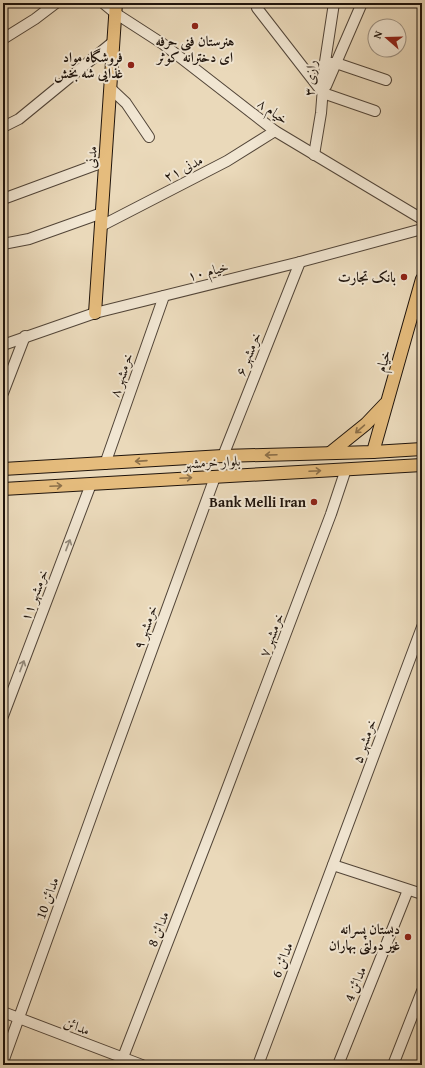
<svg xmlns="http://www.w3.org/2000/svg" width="425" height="1068" viewBox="0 0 425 1068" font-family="'Gentium Book Plus',Amiri,serif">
<rect width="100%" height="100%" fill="#ead9ba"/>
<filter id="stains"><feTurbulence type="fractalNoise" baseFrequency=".005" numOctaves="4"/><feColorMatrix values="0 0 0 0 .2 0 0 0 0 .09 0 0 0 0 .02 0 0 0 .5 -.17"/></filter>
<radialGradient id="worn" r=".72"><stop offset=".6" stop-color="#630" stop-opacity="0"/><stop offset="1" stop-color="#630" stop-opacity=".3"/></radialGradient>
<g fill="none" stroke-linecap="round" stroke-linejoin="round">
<g stroke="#524538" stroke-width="12">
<g id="minor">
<path d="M103,3L115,13L163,44L275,131L422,219"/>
<path d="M257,8L323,93"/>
<path d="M3,39L35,19L56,3"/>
<path d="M329,63H336L386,80"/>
<path d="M326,86L362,3"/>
<path d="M110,88L126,103L149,137"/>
<path d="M323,93L375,111"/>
<path d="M3,127L19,119L113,42"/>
<path d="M314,155L321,113L325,62L334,3"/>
<path d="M3,199L106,161"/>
<path d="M101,226L227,161L275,131"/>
<path d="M3,244L29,239L102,213"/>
<path d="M3,345L95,313L300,262L422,229"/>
<path d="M3,393L25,336"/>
<path d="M223,456L300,262"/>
<path d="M105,464L164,296"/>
<path d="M3,716L91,484"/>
<path d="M333,865L422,894"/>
<path d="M3,1012L142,1065"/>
<path d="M3,1062L102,787L215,477"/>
<path d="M120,1065L219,810L331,514L346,469"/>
<path d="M258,1065L422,627"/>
<path d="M338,1065L408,890"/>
<path d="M393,1065L422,991"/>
</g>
</g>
<g stroke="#1f140c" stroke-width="14">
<g id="major">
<path d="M95,313L116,3"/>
<path d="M373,452L422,279"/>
<path d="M330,453L366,424L385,404"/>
<path d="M3,469L223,456L373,452L422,449"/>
<path d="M3,489L422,465"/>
</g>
</g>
<use href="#minor" stroke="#f1e6d2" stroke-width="10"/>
<use href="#major" stroke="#e5bc7d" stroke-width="12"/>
</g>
<defs><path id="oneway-shaft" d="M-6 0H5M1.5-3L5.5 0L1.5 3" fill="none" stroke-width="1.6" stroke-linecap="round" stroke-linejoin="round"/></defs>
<g stroke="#8c704a">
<use href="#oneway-shaft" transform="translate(360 429) rotate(139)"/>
<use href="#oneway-shaft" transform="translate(271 455) rotate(178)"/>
<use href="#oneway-shaft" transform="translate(141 461) rotate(176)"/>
<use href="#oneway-shaft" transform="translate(315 471) rotate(-3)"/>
<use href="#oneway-shaft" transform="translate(186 478) rotate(-3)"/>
<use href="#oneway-shaft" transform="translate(56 486) rotate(-3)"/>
</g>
<g stroke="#928879">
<use href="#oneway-shaft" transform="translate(68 545) rotate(-69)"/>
<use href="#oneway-shaft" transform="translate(22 666) rotate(-69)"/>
</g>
<g fill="#8f2418" stroke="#f1e6d2" stroke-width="1.5">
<circle cx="195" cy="26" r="4"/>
<circle cx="131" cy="65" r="4"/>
<circle cx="404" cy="277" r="4"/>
<circle cx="314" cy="502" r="4"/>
<circle cx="408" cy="937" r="4"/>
</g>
<g text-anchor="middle" stroke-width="4" stroke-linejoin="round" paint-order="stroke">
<g font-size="14" font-weight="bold" fill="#1f140c" stroke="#f1e6d2" text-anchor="end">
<text x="195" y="46" text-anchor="middle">هنرستان فنی حرفه<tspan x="195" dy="16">ای دخترانه کوثر</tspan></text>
<text x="123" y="62">فروشگاه مواد<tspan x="123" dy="16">غذایی شه بخش</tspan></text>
<text x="396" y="282">بانک تجارت</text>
<text x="306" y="507">Bank Melli Iran</text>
<text x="400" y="934">دبستان پسرانه<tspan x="400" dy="16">غیر دولتی بهاران</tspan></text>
</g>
<g font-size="14" fill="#1f140c" stroke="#f1e6d2">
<text transform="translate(310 78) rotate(-85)" y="5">رازی ۳</text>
<text transform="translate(273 111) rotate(36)" y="5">خیام ۸</text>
<text transform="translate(91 157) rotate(-86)" y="5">مدنی</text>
<text transform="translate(183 168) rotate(-27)" y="5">مدنی ۲۱</text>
<text transform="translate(208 271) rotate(-14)" y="5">خیام ۱۰</text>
<text transform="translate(248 354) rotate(-68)" y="5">خرمشهر ۶</text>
<text transform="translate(383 361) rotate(-74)" y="5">خیام</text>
<text transform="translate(121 375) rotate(-71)" y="5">خرمشهر ۸</text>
<text transform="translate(212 462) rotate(-3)" y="5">بلوار خرمشهر</text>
<text transform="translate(34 595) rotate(-69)" y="5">خرمشهر ۱۱</text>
<text transform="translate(145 627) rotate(-70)" y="5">خرمشهر ۹</text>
<text transform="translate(271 635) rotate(-69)" y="5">خرمشهر ۷</text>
<text transform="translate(364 741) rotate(-70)" y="5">خرمشهر ۵</text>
<text transform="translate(47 898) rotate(-70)" y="5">مدائن 10</text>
<text transform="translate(158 929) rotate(-69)" y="5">مدائن 8</text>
<text transform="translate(282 960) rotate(-69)" y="5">مدائن 6</text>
<text transform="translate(355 984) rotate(-68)" y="5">مدائن 4</text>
<text transform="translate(77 1026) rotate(21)" y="5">مدائن</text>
</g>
</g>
<rect width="425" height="1068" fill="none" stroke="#ead9ba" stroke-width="16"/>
<rect x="4" y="4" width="417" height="1060" fill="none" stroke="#1f140c" stroke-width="2"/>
<rect x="8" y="8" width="409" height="1052" fill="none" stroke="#1f140c"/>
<g transform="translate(387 38) rotate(290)"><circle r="19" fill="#f1e6d2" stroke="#9d9283"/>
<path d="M0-3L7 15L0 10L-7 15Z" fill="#8f2418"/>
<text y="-6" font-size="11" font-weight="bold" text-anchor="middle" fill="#1f140c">N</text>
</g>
<rect width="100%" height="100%" filter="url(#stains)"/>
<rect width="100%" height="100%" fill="url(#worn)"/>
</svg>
